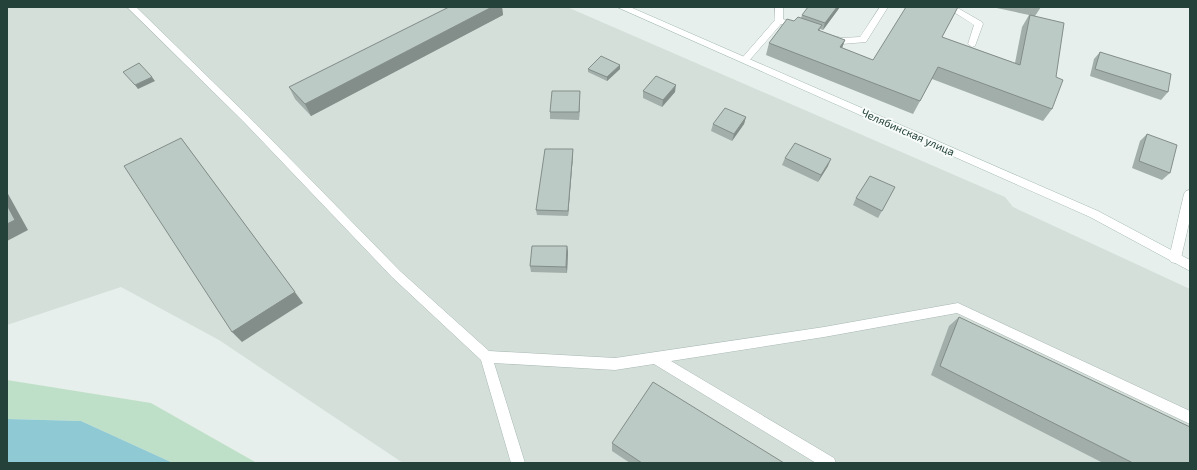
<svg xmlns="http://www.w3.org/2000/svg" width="1197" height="470" viewBox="0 0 1197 470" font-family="'Exo 2',sans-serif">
<rect width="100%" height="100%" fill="#e6efeb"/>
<path fill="#d4dfda" d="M7,7H567L1005,197L1013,207L1190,289V463H403L219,340L121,287L7,325Z"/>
<path fill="#bfe0c8" d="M7,380L151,403L257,463H173L81,421L7,419Z"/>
<path fill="#8ec9d4" d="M7,419L81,421L173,463H7Z"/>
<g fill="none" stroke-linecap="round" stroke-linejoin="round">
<g stroke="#a8b8b2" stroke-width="1">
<g id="lane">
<path d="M127,7H136L249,117L400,271L489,351L615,358L824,327L958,303L1190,411V424L957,313L824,337L671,361L834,458L836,463H816L654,364L615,370L494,363L525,463H511L481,360L392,277L243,121Z"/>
<path d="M775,7H783V19L803,27L799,30L781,24L748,62H742V58L775,20Z"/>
<path d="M880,7H888L866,42L842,44L827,40L826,38L830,35L842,38L860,37Z"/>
<path d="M946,7H956L982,22L983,24L975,46L972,47L968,44L974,25Z"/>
</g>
</g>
<g stroke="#a8b8b2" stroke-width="1">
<path id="street" d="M1190,190V219L1181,258L1179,262L1175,263L1171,262L1169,258L1184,194L1186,191Z"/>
</g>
<g stroke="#a4bbb3" stroke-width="1">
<path id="secondary" d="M617,7H630L1098,211L1190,260V271L1090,217Z"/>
</g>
<use href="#lane" fill="#fff" fill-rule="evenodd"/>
<use href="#street" fill="#fff" fill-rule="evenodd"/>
<use href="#secondary" fill="#fff" fill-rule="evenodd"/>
</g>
<g fill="#a1aea9">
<path d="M449,7H502L503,15L311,116L295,99L289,87Z"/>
<path d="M840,7L823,30L820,29V31L845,40L842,48L873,60L958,7L942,37L1015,63L1022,27L1029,15L992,7H1041L1035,16L1052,109L1043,121L932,79L913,114L766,55L769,43L794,21L801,18L802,15Z"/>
<path d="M1100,52L1168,92L1161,100L1090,76L1094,59Z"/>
<path d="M620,65V69L607,81L588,72V69Z"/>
<path d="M580,91L579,120L550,119V112Z"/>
<path d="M643,91L675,92L662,107L643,98Z"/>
<path d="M746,117L744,124L732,141L711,131L713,124Z"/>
<path d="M1147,134L1170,173L1162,180L1132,168L1140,141Z"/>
<path d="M573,149V155L568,216L537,215L536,210Z"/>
<path d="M785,158L828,166L818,182L782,165Z"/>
<path d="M895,187L878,218L853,205L856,198Z"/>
<path d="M567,246L568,252L567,273L531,272L530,266Z"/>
<path d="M959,317L1190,463H1103L931,375L949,326Z"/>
<path d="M612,443L784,463H630L612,451Z"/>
</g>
<g fill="#838d89">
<path d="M492,7H502L503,15L311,116L305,104Z"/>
<path d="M837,7H840L823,30L825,23Z"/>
<path d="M845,40L840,53V47Z"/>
<path d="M620,65V69L607,81V77Z"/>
<path d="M152,77L155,81L138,89L135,85Z"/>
<path d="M676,85L675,92L662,107L663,100Z"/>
<path d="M580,91V98L579,120V112Z"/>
<path d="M746,117L744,124L732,141L734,134Z"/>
<path d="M181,138L303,303L242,342L232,332Z"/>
<path d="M573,149V155L568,216V211Z"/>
<path d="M831,159L828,166L818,182L821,175Z"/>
<path d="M7,192L28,230L7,241Z"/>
<path d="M567,246L568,252L567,273L566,267Z"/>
</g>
<g fill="#bbcac4" stroke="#838d89">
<path d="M449,7H492L305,104L289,87Z"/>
<path d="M808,7H837L825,23L802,15Z"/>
<path d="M906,7H958L942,37L1020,65L1030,15L1064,23L1056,77L1063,80L1052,109L938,67L920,101L769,43L787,19L794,21L798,17L822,25L818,30L845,40L840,47L873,60Z"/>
<path d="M1100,52L1171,74L1168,92L1095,69Z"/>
<path d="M601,56L620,65L607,77L588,69Z"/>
<path d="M139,63L152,77L135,85L123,72Z"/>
<path d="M656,76L676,85L663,100L643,91Z"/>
<path d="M552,91H580L579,112H550Z"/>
<path d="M725,108L746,117L734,134L713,124Z"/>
<path d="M1147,134L1177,145L1170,173L1139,161Z"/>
<path d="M181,138L295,292L232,332L124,166Z"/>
<path d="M795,143L831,159L821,175L785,158Z"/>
<path d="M545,149H573L568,211L536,210Z"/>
<path d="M870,176L895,187L882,211L856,198Z"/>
<path d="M7,205L15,220L7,224Z"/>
<path d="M532,246H567L566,267L530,266Z"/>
<path d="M959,317L1190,427V463H1133L940,366Z"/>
<path d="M653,382L784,463H642L612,443Z"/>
</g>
<g text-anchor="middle" stroke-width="4" stroke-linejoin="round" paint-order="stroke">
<g font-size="11" fill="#24423a" stroke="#f7fbf9">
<text transform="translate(908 132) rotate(24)" y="4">Челябинская улица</text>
</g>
</g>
<rect width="1197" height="470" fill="none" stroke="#24423a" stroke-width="16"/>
</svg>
